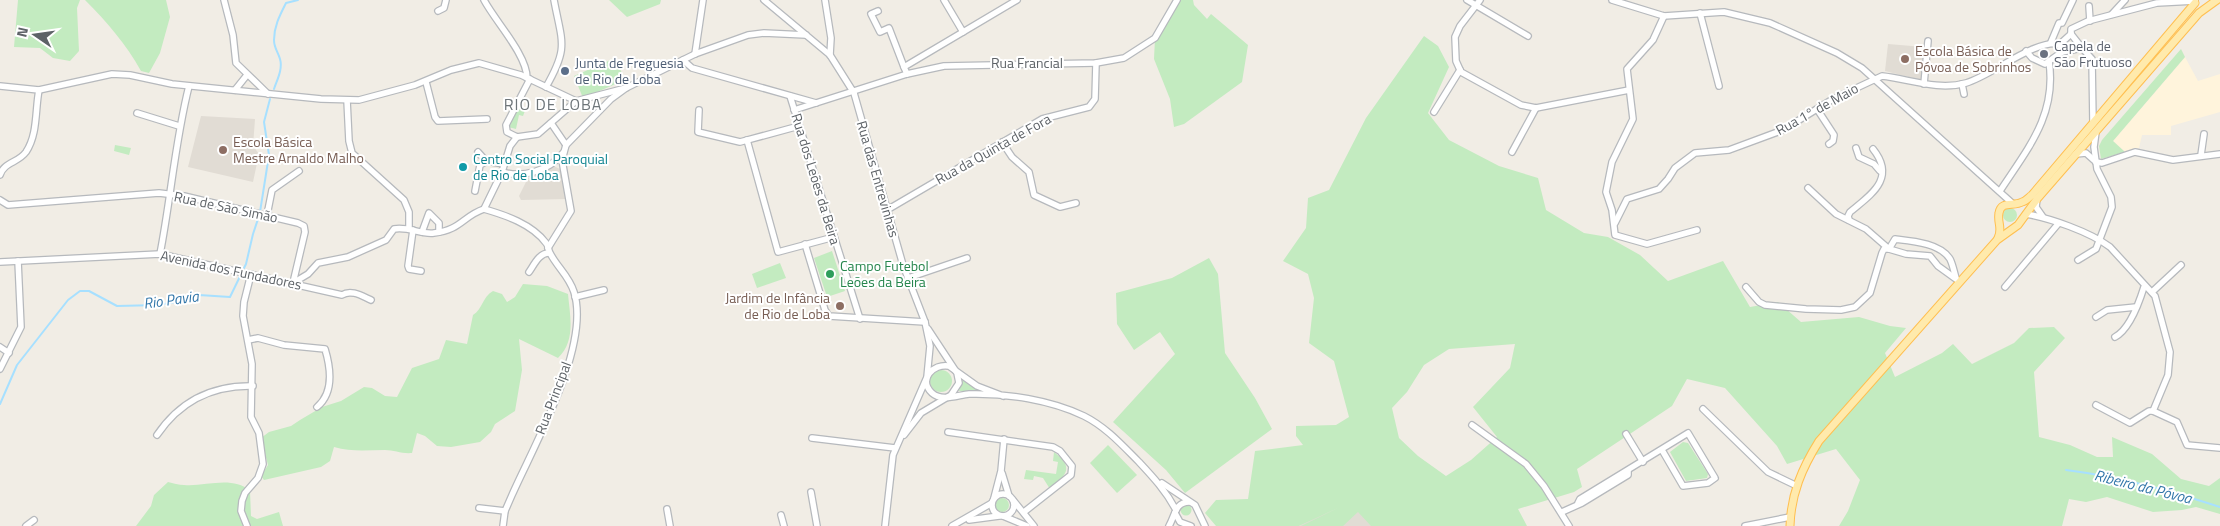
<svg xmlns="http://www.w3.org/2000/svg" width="2220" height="526" viewBox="0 0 2220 526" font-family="'Titillium Web',sans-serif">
<rect width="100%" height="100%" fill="#f1ede5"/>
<path fill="#fff4dc" d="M2185,57L2198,81L2220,74V112L2171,126V135H2142L2139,148L2125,152L2113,141Z"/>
<g fill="#e1dcd4">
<path d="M1888,44L1924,47L1921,80L1885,71Z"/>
<path d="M201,116L255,119L253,146L259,154L253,182L188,167Z"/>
<path d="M551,165L560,169L567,199L521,200L519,196L530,174Z"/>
<path d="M1356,501L1382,526H1299L1319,516Z"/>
</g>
<g fill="#c3ebc0" fill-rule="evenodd">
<path d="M18,0H80L77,8L79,51L70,61L53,58L40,48L14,47Z"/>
<path d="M85,0H166L170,17L160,53L149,73L141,71C126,44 107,22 85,0Z"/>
<path d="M609,0H661L660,4L627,17Z"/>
<path d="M1177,0H1193L1194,5L1207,19L1211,14L1248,45L1242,82L1184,124L1174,127L1170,99L1154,59L1155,38Z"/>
<path d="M1424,36L1438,46L1449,67L1428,113L1449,140L1499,166L1538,178L1546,210L1584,233L1608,237L1640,255L1668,281L1723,261L1750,307L1778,302L1801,322L1859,317L1890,326L1906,328L1885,353L1895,377L1942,353L1953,344L1972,364L2014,343L2029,328L2054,327L2065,338L2034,372L2039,437L2070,445L2097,457H2113L2112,437L2152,454L2181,479L2209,486L2220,478V514L2196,507L2182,510L2153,512L2107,497L2086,502L2069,499L2062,526H1839L1848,511L1860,480L1836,449L1787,464L1777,446L1725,388L1687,379L1672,406L1577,469L1582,487L1574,492L1518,509L1527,526H1371L1358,512L1343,526H1301L1338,508L1299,526H1216L1205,513L1216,500L1248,499L1255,451L1303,445L1296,436V426L1336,425L1349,417L1334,361L1309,343L1314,298L1308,274L1283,261L1306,228L1308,198L1329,190L1366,118ZM1515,344L1510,368L1473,407L1497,437L1471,460L1446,476L1418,456L1399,438L1392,408L1407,392L1424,365L1449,349Z"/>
<path d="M2181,49L2185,57L2113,141L2125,152L2101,159L2099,146L2102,140Z"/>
<path d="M615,58L625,80L583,98L574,76Z"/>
<path d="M517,106L526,108L523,116L519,115L516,129L508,127Z"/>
<path d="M115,145L131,148L129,155L114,151Z"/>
<circle cx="2010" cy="215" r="7"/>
<path d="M832,251L845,291L827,297L814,258Z"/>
<path d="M1209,258L1218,274L1225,353L1255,398L1272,429L1185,493L1166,470L1113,422L1175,354L1160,332L1134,350L1117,324L1116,293L1172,278Z"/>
<path d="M780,263L786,278L757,288L752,274Z"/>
<path d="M523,284L547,286L568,294C570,316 576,341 558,358L519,339L522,370L515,411L495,424L491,432L480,442L451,447L437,446L425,436L417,433L412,453C402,454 394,450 385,450C367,450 351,452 334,447L330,461L321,467L264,480L261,476L268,465L261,438L269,432L291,426L300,420L322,407L341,401L364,387L372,388L385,396L397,397L412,368L439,359L446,340L467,344L473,315C483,309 482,297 493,291L502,294L507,302L515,297Z"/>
<circle cx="941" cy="381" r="11"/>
<path d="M962,380L981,391H959Z"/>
<path d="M1683,442L1688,443L1708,474L1707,478L1686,481L1670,452Z"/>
<path d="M1108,445L1137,475L1117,493L1090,463Z"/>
<path d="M1054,452C1075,468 1066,475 1050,489L1043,478L1034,476L1033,480L1024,479L1026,470L1056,474L1058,462L1053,461Z"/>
<path d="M168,482C173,483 179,485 184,485C205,487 232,475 250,491L251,516L257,519L279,512L283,526H136L151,506L154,495Z"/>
<circle cx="1002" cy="505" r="7"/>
<circle cx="1186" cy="510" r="5.5"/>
</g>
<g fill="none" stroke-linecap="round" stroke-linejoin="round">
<g stroke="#a7e0ff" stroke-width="2">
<path d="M274,89C277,80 283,69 280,59C278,52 274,48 274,40C274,26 280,15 286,3L298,0"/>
<path d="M260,212L269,155L264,122L270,99"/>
<path d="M0,404L17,365L68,300L80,291H89L117,306L159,305L186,300L199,295L230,297L246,264L253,234L259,216"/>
<path d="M2066,470C2121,477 2167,490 2220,507"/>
</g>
<g stroke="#b6b9bd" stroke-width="8">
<g id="minor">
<path d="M224,0L233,35L236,63L268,94"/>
<path d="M484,0C495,21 527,55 527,78"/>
<path d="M764,0L830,55L854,93L903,265L925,322L930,346L927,377L893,455L885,526"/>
<path d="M825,0L831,38L830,55"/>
<path d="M944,0L963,32"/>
<path d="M1467,0L1528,36"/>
<path d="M1480,0L1460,26L1455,37L1456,61L1461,72L1521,105L1536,108L1629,90"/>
<path d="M1612,0L1664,16L1724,12L1770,23L1837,53L1862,68L2012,203"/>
<path d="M2089,6L2090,21"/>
<path d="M438,11L444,8L446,0"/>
<path d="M878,11L871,14L880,32L889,28L904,67"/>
<path d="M1700,13L1719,86"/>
<path d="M2112,14L2125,0"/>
<path d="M1664,16L1653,40L1627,69L1633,119L1612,162L1606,192L1612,210L1615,235L1647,244L1697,230"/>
<path d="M2071,34V29L2088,21L2157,3L2195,1"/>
<path d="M2051,42L2059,23H2062L2073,0"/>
<path d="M2082,48L2092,59L2093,123"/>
<path d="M2026,51L2032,58L2045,64L2062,52L2060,44L2071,34"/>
<path d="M2062,52L2082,48L2071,34"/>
<path d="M695,54L703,0"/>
<path d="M683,60L692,68L816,103"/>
<path d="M907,74L904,67L1017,0"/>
<path d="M530,79L506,125L507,132L517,137L538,134L576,101"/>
<path d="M426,82L435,117L438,121L487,119"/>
<path d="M1924,84L1928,41"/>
<path d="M1962,84L1964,94"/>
<path d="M0,86L39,90L112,74L130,75L172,84L321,99L359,100L415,85L451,70L479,63L521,75L576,101L626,88"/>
<path d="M546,87C569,47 562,43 554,0"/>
<path d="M235,90L247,75"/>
<path d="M790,96L860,319"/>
<path d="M347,100L349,141L352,153L404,200L409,212V229"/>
<path d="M1817,109L1834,135L1833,141L1829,144"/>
<path d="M699,110L698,132L740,142L799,126"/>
<path d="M794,110L907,74L944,66L1096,63L1124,58L1155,38L1177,0"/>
<path d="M1434,112L1460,70"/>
<path d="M137,113L179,126"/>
<path d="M551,123L566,145"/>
<path d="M747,140L778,252L834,237"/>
<path d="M1002,142L1012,157L1029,172L1034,195L1060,207L1076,203"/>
<path d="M1856,148L1859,157L1874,164L1880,171"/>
<path d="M478,152L486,161L504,164"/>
<path d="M1512,152L1536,108"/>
<path d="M2076,154L2086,153L2096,162"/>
<path d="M2201,155L2204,134"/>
<path d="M2096,162L2102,163L2135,152L2173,160L2220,154"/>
<path d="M502,172C523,178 549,171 563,153"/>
<path d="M0,175C4,162 18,163 26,152C38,134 35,110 39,90"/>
<path d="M1808,188L1836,214L1866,229L1889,249L1906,254L1930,256L1938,266L1956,279"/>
<path d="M475,191L480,165L487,161"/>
<path d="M2000,191C2028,148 2057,115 2049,61"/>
<path d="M2037,199L2036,207L2043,217"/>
<path d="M0,200L8,205L159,193L184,196L298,223L304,226L305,232L293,283"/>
<path d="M484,209C505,215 532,224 546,243C549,246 548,250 550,253C557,267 569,276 574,292C591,346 534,445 512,495L505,511L503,526"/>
<path d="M887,210L1042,119L1089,107L1095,99L1096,63"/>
<path d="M2026,214C2050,218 2090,232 2110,247L2155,296L2170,352L2168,375L2153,411"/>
<path d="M267,215L272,190L299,171"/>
<path d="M1849,220L1848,216L1850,212C1870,195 1897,179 1873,149"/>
<path d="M1615,223L1627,199L1659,189L1668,179L1675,168L1695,153L1729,150L1783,130L1833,99L1882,76C1909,79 1938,91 1966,83C1993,75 2035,39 2060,44"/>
<path d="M413,230L408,266L409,269L421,271"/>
<path d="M422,232L429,213L439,223V232"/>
<path d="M805,244L825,310L829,316L925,322"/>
<path d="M548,248L571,211L562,160L566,145L611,99L626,88L695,54L748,35L764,33L806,35"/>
<path d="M160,254C171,198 175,141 189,86"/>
<path d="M2078,260L2096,249L2112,207L2111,197L2097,169L2094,147L2096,132"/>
<path d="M0,262L160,254L342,295C351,289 362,296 371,300"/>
<path d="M529,272C534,265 539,253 549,253"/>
<path d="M908,278L967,258"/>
<path d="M293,283L308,274L318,263L348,257L386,240L394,229C408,226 421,235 434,233C461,230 463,216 484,209L502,172L510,146L517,137"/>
<path d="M1746,287L1759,302L1765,305L1806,309L1841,310L1855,307L1870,293L1882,253L1884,249H1889L1895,239C1912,241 1940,243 1950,259C1953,265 1954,272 1956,278"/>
<path d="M2005,287L2058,224"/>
<path d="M2152,292L2181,265"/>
<path d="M575,297L604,290"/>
<path d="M2096,317L2107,310L2136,307"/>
<path d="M2115,337C2130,329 2139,303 2144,287"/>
<path d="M248,340L258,338L284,345L325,349C331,369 334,393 317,407"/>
<path d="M0,347L9,353"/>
<path d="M0,369L21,327L18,261"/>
<path d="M1003,396L977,386L949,366C933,363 918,380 932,393C942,402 958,395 969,394C1006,393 1051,400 1084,416C1106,427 1122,445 1139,462C1153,477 1166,491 1176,510"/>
<path d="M2096,405L2130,423L2149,411H2153L2177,422L2187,445L2220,448"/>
<path d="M1703,409L1768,472L1797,486"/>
<path d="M1472,425L1526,464L1544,486L1569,526"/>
<path d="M948,432L1053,447L1060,451L1072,466L1071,475L1024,512"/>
<path d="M1626,434L1643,462"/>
<path d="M157,435C180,401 212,385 253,386"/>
<path d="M904,435L921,413L951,395L959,383L957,373L928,329"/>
<path d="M812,438L895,448"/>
<path d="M1002,473L1009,496"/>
<path d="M1162,483L1195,505L1205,526"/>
<path d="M811,492L817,526"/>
<circle cx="1003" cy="505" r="11"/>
<path d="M994,498L1001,471L1004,439"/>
<path d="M1013,500L1034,526"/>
<path d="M1578,503L1580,499L1688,433L1715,478L1708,483L1683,486L1662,450"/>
<path d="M479,508L505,511"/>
<path d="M667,509L670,526"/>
<path d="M1562,512L1582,503L1628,475V471"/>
<path d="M1175,513L1180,522L1191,526"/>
<path d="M781,515L784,526"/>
<path d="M1003,516L1027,526"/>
<path d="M969,520L999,516"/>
<path d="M26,526L34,520"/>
<path d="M247,526L241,511L242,501L245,493L258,478L263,464L259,433L251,417L252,364L243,316L244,302L251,274"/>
<path d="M952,526L992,503"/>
<path d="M1169,526C1175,516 1175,502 1189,502"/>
<path d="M1745,526L1790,517"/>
</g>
</g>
<g stroke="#ffbf50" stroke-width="9">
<g id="major">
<path d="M1998,238C2003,228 1997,223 1999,213C2001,200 2014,207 2022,202C2026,201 2029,197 2032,195L2195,3"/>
<path d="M1790,526C1791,494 1802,468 1819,441L1997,240L2018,225L2037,199L2199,13L2217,0"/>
</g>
</g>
<use href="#minor" stroke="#fff" stroke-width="5.5"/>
<use href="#major" stroke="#ffeaac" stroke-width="7"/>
</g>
<circle fill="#6b7280" stroke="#fff" stroke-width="2" cx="2044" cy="54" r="5"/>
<g fill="#8d6e63" stroke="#fff" stroke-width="2">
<circle cx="1905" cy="59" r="5"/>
<circle cx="223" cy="150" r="5"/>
<circle cx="840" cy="306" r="5"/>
</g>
<circle fill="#5c6f8a" stroke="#fff" stroke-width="2" cx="565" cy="71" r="5"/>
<circle fill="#0f9aa8" stroke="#fff" stroke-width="2" cx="463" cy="167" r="5"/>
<circle fill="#2e9e5b" stroke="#fff" stroke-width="2" cx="830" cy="274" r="5"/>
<g text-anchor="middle" stroke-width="4" stroke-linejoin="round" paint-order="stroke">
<g font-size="14" fill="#5b616d" stroke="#fff" text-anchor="start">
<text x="2054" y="51">Capela de<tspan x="2054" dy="16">São Frutuoso</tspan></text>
</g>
<g font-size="14" fill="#785e54" stroke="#fff" text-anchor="start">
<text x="1915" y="56">Escola Básica de<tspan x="1915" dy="16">Póvoa de Sobrinhos</tspan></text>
<text x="233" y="147">Escola Básica<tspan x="233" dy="16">Mestre Arnaldo Malho</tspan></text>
<text x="830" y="303" text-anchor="end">Jardim de Infância<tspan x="830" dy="16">de Rio de Loba</tspan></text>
</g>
<g font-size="14" fill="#4e5e75" stroke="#fff" text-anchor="start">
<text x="575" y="68">Junta de Freguesia<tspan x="575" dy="16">de Rio de Loba</tspan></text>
</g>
<g font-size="14" fill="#5d6267" stroke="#fff">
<text x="1027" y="68">Rua Francial</text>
<text transform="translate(1817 109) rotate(-29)" y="5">Rua 1° de Maio</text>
<text transform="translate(993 149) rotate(-29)" y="5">Rua da Quinta de Fora</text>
<text transform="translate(816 179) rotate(73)" y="5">Rua dos Leões da Beira</text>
<text transform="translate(878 179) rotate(74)" y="5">Rua das Entrevinhas</text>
<text transform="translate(226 207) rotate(12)" y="5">Rua de São Simão</text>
<text transform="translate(231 270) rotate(12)" y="5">Avenida dos Fundadores</text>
<text transform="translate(553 398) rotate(-69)" y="5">Rua Principal</text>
</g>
<g font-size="14" fill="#0d838f" stroke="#fff" text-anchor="start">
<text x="473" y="164">Centro Social Paroquial<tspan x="473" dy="16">de Rio de Loba</tspan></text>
</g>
<g font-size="14" fill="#27864d" stroke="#fff" text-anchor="start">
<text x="840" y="271">Campo Futebol<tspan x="840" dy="16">Leões da Beira</tspan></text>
</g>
<g font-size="15" font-style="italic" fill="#37a" stroke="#fff">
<text transform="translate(171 300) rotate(-8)" y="5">Rio Pavia</text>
<text transform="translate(2143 487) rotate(14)" y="5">Ribeiro da Póvoa</text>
</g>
<g font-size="16" letter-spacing="1" fill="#6e7579" stroke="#fff">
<text x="553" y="110">RIO DE LOBA</text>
</g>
</g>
<g transform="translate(35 35) rotate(283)" stroke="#ffffff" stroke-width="4" paint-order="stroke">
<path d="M0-4L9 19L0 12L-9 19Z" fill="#5d6267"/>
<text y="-8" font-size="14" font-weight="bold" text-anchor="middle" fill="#5d6267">N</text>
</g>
</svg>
